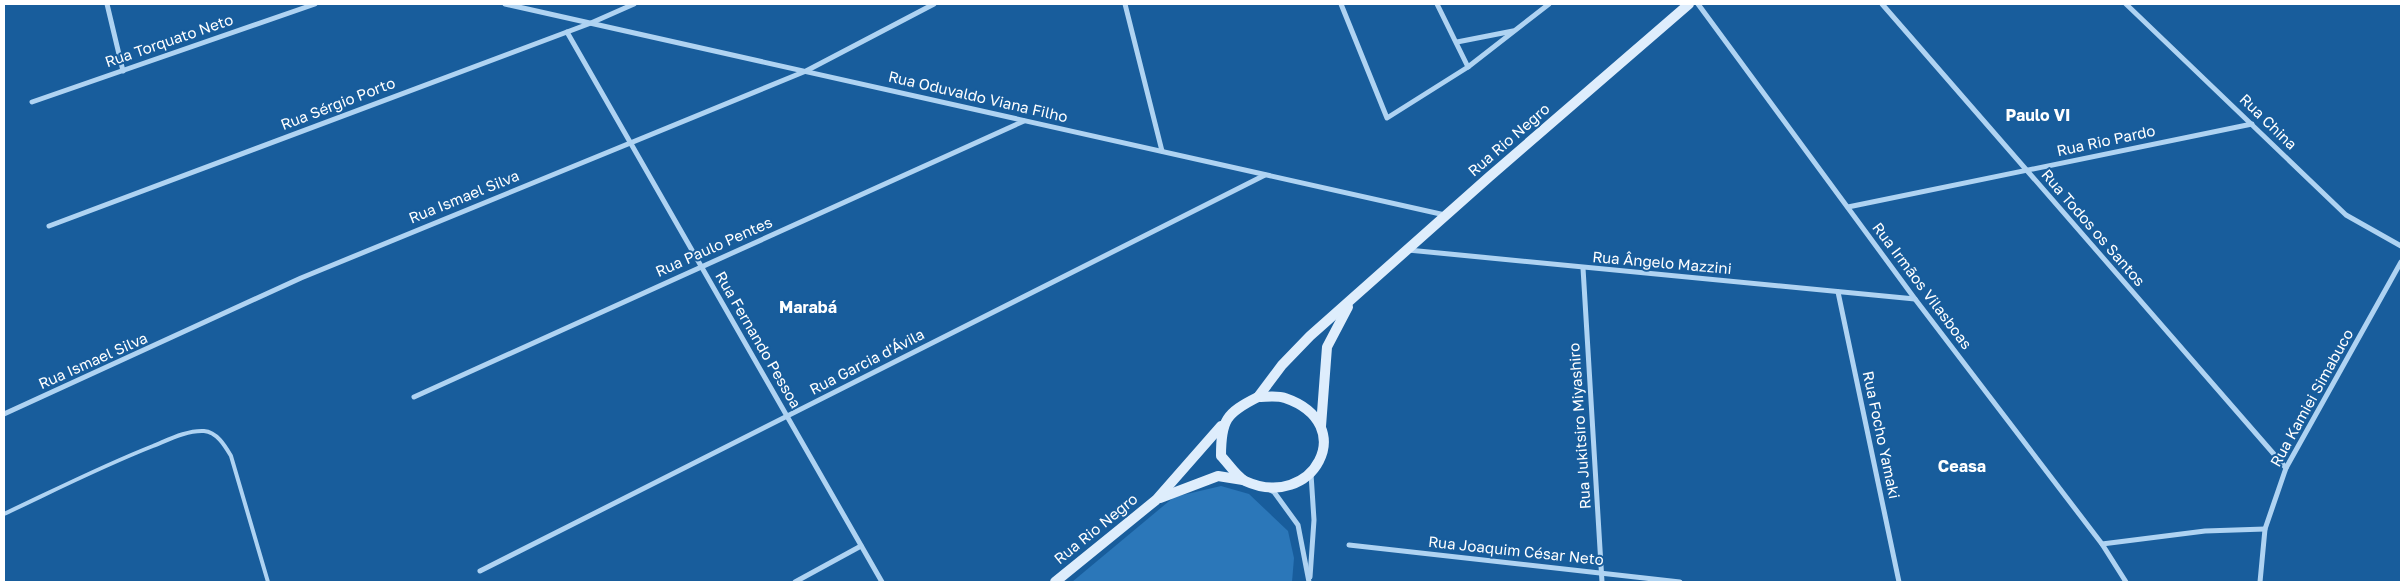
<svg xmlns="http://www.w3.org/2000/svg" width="2405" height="586" viewBox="0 0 2405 586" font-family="'Golos Text',sans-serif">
<rect width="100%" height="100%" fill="#185d9c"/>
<path fill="#2b77b9" d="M1221,486L1249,494L1288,531L1294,558L1292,582H1072L1174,497Z"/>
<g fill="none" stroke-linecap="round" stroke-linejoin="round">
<path stroke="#afd3f2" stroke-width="4" d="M4,514C53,491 102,466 153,446C168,440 187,430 204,431C217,432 225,446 231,456L268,582"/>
<g stroke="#afd3f2" stroke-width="5">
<path d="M107,4L123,71"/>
<path d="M505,4L1445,215"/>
<path d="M1125,4L1162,151"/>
<path d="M1341,4L1387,118L1468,67L1549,4"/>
<path d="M1437,4L1468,67"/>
<path d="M1698,4L1915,299L2102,544L2126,582"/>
<path d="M1882,4L2286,468"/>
<path d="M2126,4L2346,215L2401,246"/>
<path d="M567,32L882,582"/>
<path d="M1457,42L1513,31"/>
<path d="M32,102L315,4"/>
<path d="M1848,207L2252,124"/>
<path d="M49,226L591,23L634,4"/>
<path d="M1408,250L1915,299"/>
<path d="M1583,268L1602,582"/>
<path d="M1838,292L1899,582"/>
<path d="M414,397L1024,121"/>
<path d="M4,414L301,278L806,71L934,4"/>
<path d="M1268,489L1274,492L1298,525L1309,582"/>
<path d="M2102,544L2205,531L2265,529"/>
<path d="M1349,545L1680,582"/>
<path d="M480,571L1265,175"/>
<path d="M1310,577L1314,520L1311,474"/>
<path d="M795,582L861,546"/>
<path d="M2260,582L2265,529L2286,468L2401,262"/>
</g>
<g stroke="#deedfc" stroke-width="10">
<path d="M1258,397L1282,365L1310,336L1489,177L1689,4"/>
<path d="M1258,397C1266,397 1277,395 1285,398C1361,424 1313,512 1245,481C1236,476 1228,463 1221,456C1221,420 1226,413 1258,397Z"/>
<path d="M1321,426L1327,347L1348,307"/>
<path d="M1160,498L1218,476L1243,480"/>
<path d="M1055,582L1156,500L1221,426"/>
</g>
</g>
<g text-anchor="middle" stroke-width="4" stroke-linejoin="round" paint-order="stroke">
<g font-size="15" fill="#fff" stroke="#185d9c">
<text transform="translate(169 41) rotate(-19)" y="5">Rua Torquato Neto</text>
<text transform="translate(978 97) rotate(13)" y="5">Rua Oduvaldo Viana Filho</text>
<text transform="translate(338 104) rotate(-21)" y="5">Rua Sérgio Porto</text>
<text transform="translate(2268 122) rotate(44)" y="5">Rua China</text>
<text transform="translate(1509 140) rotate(-41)" y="5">Rua Rio Negro</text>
<text transform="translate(2106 141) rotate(-12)" y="5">Rua Rio Pardo</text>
<text transform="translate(464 197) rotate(-22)" y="5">Rua Ismael Silva</text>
<text transform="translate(2093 228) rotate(49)" y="5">Rua Todos os Santos</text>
<text transform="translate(714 247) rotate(-24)" y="5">Rua Paulo Pentes</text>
<text transform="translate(1662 263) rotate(5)" y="5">Rua Ângelo Mazzini</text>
<text transform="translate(1922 286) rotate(53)" y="5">Rua Irmãos Vilasboas</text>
<text transform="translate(758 340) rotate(60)" y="5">Rua Fernando Pessoa</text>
<text transform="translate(93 361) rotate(-24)" y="5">Rua Ismael Silva</text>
<text transform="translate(867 362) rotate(-27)" y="5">Rua Garcia d'Ávila</text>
<text transform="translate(2312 398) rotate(-61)" y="5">Rua Kamiei Simabuco</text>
<text transform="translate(1580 426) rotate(-94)" y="5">Rua Jukitsiro Miyashiro</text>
<text transform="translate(1881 435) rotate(78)" y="5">Rua Focho Yamaki</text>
<text transform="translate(1096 529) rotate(-39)" y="5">Rua Rio Negro</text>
<text transform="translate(1516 551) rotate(6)" y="5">Rua Joaquim César Neto</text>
</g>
<g font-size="16" font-weight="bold" fill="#fff" stroke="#185d9c">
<text x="2038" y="121">Paulo VI</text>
<text x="808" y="313">Marabá</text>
<text x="1962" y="472">Ceasa</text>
</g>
</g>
<rect width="2405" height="586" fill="none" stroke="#ffffff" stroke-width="10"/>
</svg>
